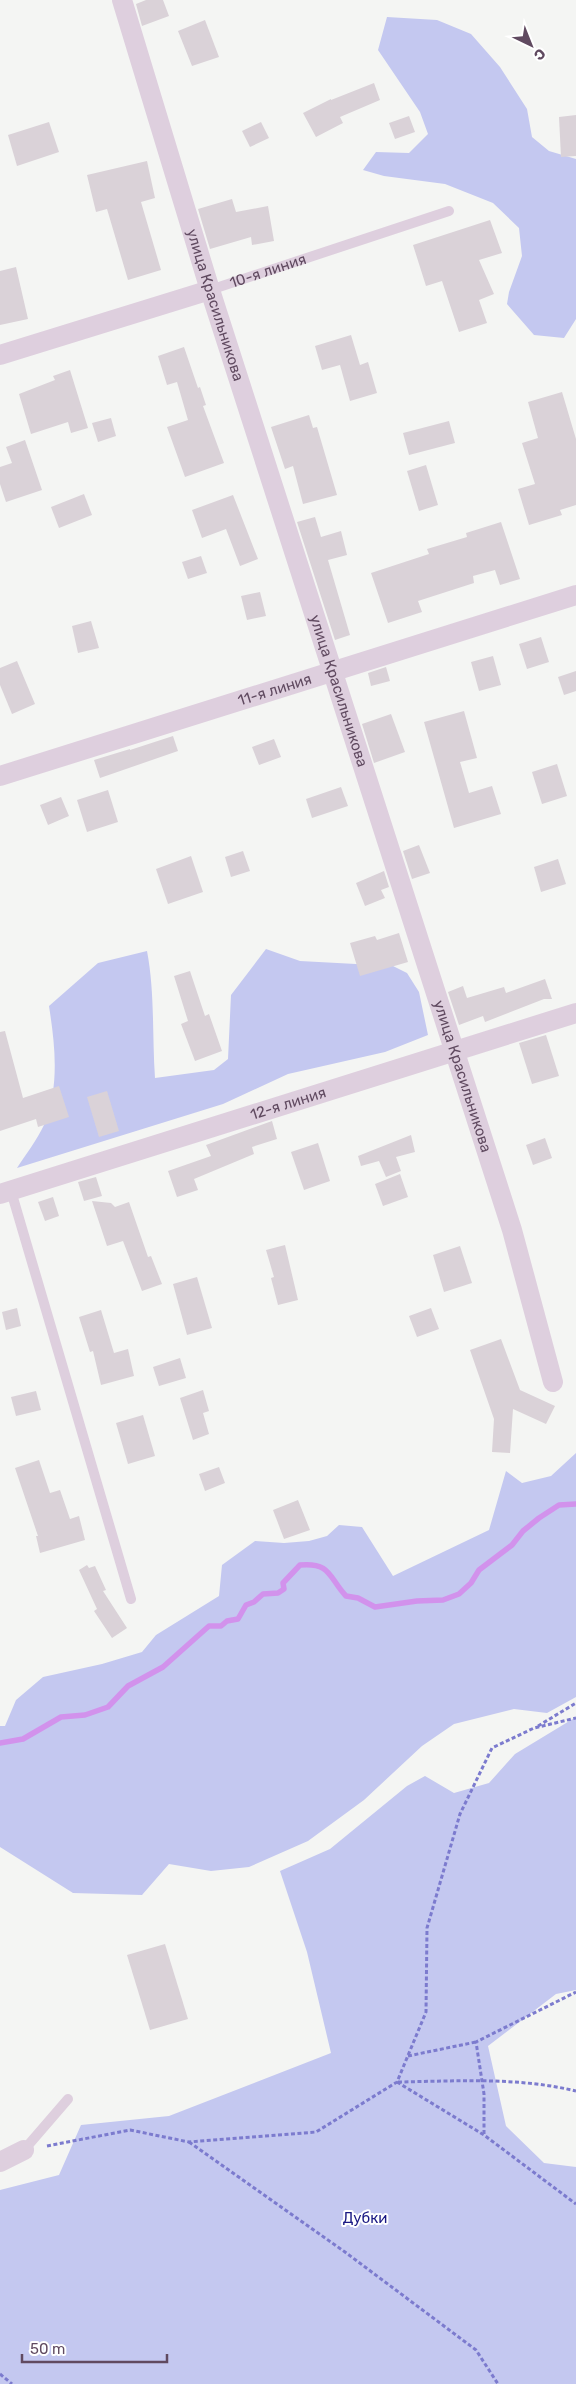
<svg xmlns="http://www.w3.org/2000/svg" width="576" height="2384" viewBox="0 0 576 2384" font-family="Rubik,sans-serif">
<rect width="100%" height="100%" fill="#f4f5f3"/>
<g fill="#c4c8f0">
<path d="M387,17L437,20L471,34L500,67L527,109L532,137L549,151L576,159V319L564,338L534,335L507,304L509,292L522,256L519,228L493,203L445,184L384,176L363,170L376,152L409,153L428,134L420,112L378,50Z"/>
<path d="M266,949L300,961L393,966L407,973L419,992L428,1035L385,1052L288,1074L223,1104L17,1168C26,1154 37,1140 44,1125C60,1086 55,1045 49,1006L98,963L147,951C155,993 152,1035 155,1078L214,1070L228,1059L231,995Z"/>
<path d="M576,1453V1697L547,1713L514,1709L454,1724L422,1746L364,1800L308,1841L249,1867L211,1871L169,1864L142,1895L73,1893L0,1847V1726H5L16,1700L43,1677L102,1664L142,1652L156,1635L219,1596L222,1565L255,1541L284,1543L309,1541L327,1536L339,1525L362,1527L393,1576L489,1530L506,1471L522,1483L551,1476Z"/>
<path d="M576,1717V1990L556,1994L488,2046L506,2126L544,2163L576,2167V2384H0V2190L59,2175L81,2125L169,2116L331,2053L307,1952L280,1871L330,1849L407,1786L425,1776L454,1793L489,1783L515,1754Z"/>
</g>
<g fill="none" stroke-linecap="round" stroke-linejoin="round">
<path stroke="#d292ec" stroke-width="5.5" d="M0,1743L23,1739L61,1717L85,1715L108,1707L128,1686L163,1667L209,1626H221L227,1621L238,1619L246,1605L254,1602L263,1594L278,1593L284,1589L283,1583L300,1565C331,1562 329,1578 346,1596L358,1598L375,1607L417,1601L443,1600L459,1594L471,1583L479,1570L512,1545L523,1531L539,1518L559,1505L576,1504"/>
</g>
<g fill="#dad2d8">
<path d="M146,0H163L169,16L142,26L136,4Z"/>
<path d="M205,20L219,57L192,66L178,31Z"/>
<path d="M374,83L380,100L340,117L343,123L316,137L303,113L331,99V100Z"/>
<path d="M576,115V156L561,157L559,117Z"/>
<path d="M409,116L415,132L395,139L389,123Z"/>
<path d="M49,122L59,152L17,166L8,135Z"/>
<path d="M261,122L269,138L250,147L242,131Z"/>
<path d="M147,161L155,198L141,202L161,270L128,280L107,209L96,212L87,175Z"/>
<path d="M232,199L236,212L268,206L274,241L252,245L251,237L210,249L198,209Z"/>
<path d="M490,220L502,253L479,260L494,294L479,300L487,323L459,332L442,281L426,286L413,245Z"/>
<path d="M16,267L28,319L0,325V271Z"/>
<path d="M351,335L360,365L368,362L377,393L350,401L340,365L322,370L315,346Z"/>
<path d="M184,347L198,388L200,387L206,405L203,406L224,463L185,477L167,427L188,420L177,382L167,385L158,356Z"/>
<path d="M70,370L88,428L71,433L68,422L31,434L19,394L55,380L53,376Z"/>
<path d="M562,392L576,439V505L560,510L562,515L529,525L518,489L535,484L522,443L538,438L528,402Z"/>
<path d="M309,415L313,428L317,427L337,495L303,504L293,466L285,469L271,427Z"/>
<path d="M111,418L116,436L98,442L92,423Z"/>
<path d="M449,421L455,443L409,455L403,433Z"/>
<path d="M25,440L42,490L6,502L0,484V467L12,463L6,447Z"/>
<path d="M426,465L438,505L419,511L407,471Z"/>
<path d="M84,494L92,515L59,528L51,507Z"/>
<path d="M233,495L258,559L240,566L226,529L202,538L192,510Z"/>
<path d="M315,517L321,537L341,531L347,555L328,560L350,635L335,640L297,522Z"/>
<path d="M501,522L520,579L500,585L495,570L473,576L474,583L418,601L422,612L388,623L371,573L429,554L427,549L467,537L466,533Z"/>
<path d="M201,556L207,573L188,579L182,562Z"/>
<path d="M260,592L266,616L247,620L241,596Z"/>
<path d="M91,621L99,648L78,653L72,626Z"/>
<path d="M541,637L549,662L527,669L519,644Z"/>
<path d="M493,656L501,685L479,691L471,662Z"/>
<path d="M17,661L35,704L12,714L0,685V668Z"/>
<path d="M386,667L390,681L371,686L368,673Z"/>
<path d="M576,671V691L564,695L558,677Z"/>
<path d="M464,711L477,758L460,762L469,793L492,786L501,814L454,828L424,722Z"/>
<path d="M391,714L405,752L374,763L362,724Z"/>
<path d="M173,736L178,751L100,778L94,760L130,749V750Z"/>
<path d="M274,739L281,757L259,765L252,747Z"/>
<path d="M557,764L567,796L542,804L532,772Z"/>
<path d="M341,787L348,806L312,818L306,799Z"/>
<path d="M108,790L118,822L87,832L77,800Z"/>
<path d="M61,797L69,816L48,825L40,805Z"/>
<path d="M419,845L430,873L412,879L403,851Z"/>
<path d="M243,851L250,871L231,877L225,857Z"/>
<path d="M191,856L203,892L168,904L156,869Z"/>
<path d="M558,859L566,884L541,892L534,867Z"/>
<path d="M384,871L389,887L381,890L385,898L365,906L356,883Z"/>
<path d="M399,933L408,962L360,976L350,943L375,936L377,940Z"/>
<path d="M190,971L205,1016L209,1014L222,1051L195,1061L181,1024L188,1021L174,976Z"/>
<path d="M545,979L552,999H544L485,1022L483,1016L459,1025L448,992L463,986L467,998L504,987L506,993Z"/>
<path d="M5,1031L23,1098L59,1086L69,1117L38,1127L36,1119L0,1131V1032Z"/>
<path d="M546,1035L559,1076L532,1084L519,1043Z"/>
<path d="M107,1091L119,1131L99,1137L87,1097Z"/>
<path d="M272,1121L277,1139L252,1147L254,1154L194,1179L198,1190L177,1197L168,1171L211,1156L206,1145Z"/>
<path d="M411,1135L415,1152L396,1157L401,1171L386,1177L379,1161L361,1166L358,1156Z"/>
<path d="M545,1138L552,1158L533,1165L526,1145Z"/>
<path d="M318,1143L330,1181L304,1190L291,1152Z"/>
<path d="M400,1174L408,1197L383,1206L375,1184Z"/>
<path d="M96,1177L102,1196L84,1201L78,1182Z"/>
<path d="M53,1197L59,1216L45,1221L38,1202Z"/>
<path d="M92,1201L111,1203L115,1207L129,1202L148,1257L151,1256L162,1284L142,1291L123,1241L107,1246Z"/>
<path d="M285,1245L298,1300L278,1305L271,1278L274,1277L266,1250Z"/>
<path d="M460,1246L472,1283L444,1292L433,1255Z"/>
<path d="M197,1277L212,1328L187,1335L173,1284Z"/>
<path d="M17,1308L21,1326L6,1330L2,1312Z"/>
<path d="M431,1308L439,1329L417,1337L409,1316Z"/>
<path d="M101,1310L114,1353L128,1349L134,1376L101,1385L93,1351L90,1352L79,1317Z"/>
<path d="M501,1339L520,1390L555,1406L546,1424L513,1409L510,1453L492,1452L494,1419L470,1350Z"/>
<path d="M180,1358L186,1378L159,1386L153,1367Z"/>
<path d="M203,1390L209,1411L203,1413L209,1434L193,1440L180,1398Z"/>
<path d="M36,1391L41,1410L16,1416L11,1397Z"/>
<path d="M143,1415L155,1456L128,1464L116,1423Z"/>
<path d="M39,1460L50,1493L60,1490L70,1519L79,1516L85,1540L40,1553L36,1536H38L15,1468Z"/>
<path d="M219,1467L225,1483L205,1491L199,1474Z"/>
<path d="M298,1500L310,1530L284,1539L273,1510Z"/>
<path d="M87,1565L89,1568L95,1566L106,1590L103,1591L127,1628L112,1638L94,1611L97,1609L79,1570Z"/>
<path d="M165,1944L188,2019L150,2030L127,1955Z"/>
</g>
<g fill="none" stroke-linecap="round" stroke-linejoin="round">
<g stroke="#7c7bce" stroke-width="3" stroke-dasharray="4 2.5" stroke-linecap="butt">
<path d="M538,1726L576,1703"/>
<path d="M408,2056L476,2042"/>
<path d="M397,2082L484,2135L576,2204"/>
<path d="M398,2082C457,2081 518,2077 576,2091"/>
<path d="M484,2134V2094L476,2042L576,1992"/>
<path d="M189,2142L345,2252L476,2350L498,2384"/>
<path d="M47,2146L130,2130L189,2142L316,2132L397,2082L426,2012L427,1928L460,1814L492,1748L534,1728L576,1718"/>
<path d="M0,2374L12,2384"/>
</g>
<g stroke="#decfde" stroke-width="10">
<path id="s1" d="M210,290L449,211"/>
<path d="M11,1191L131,1599"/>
<path d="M24,2150L68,2099"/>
</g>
<g stroke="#decfde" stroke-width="20">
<path id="s2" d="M122,0L210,290L512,1230L553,1382"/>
<path d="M0,355L210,290"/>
<path id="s3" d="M0,776L576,595"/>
<path id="s4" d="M0,1194L576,1013"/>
<path d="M0,2162L24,2150"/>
</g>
</g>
<g text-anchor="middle" stroke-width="4" stroke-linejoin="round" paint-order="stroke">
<g font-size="15" fill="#604a60" stroke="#fff">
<text dy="5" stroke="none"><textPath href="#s1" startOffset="61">10-я линия</textPath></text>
<text dy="5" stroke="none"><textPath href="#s2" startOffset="319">улица Красильникова</textPath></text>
<text dy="5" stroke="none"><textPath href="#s3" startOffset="288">11-я линия</textPath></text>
<text dy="5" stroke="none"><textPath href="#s2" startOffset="724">улица Красильникова</textPath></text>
<text dy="5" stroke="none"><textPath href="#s2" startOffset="1129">улица Красильникова</textPath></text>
<text dy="5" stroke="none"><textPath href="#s4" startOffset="302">12-я линия</textPath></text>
</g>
<g font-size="15" fill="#1a1983" stroke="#fff">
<text x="365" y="2223">Дубки</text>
</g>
</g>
<g transform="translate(531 45) rotate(137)" stroke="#ffffff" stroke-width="4" paint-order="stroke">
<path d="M0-4L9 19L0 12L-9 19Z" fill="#604a60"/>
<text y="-8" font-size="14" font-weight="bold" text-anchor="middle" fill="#604a60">С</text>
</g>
<path d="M22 2354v8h145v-8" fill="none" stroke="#604a60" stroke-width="2.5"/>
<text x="30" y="2354" font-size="15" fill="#604a60" stroke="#ffffff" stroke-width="4" paint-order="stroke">50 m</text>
</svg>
